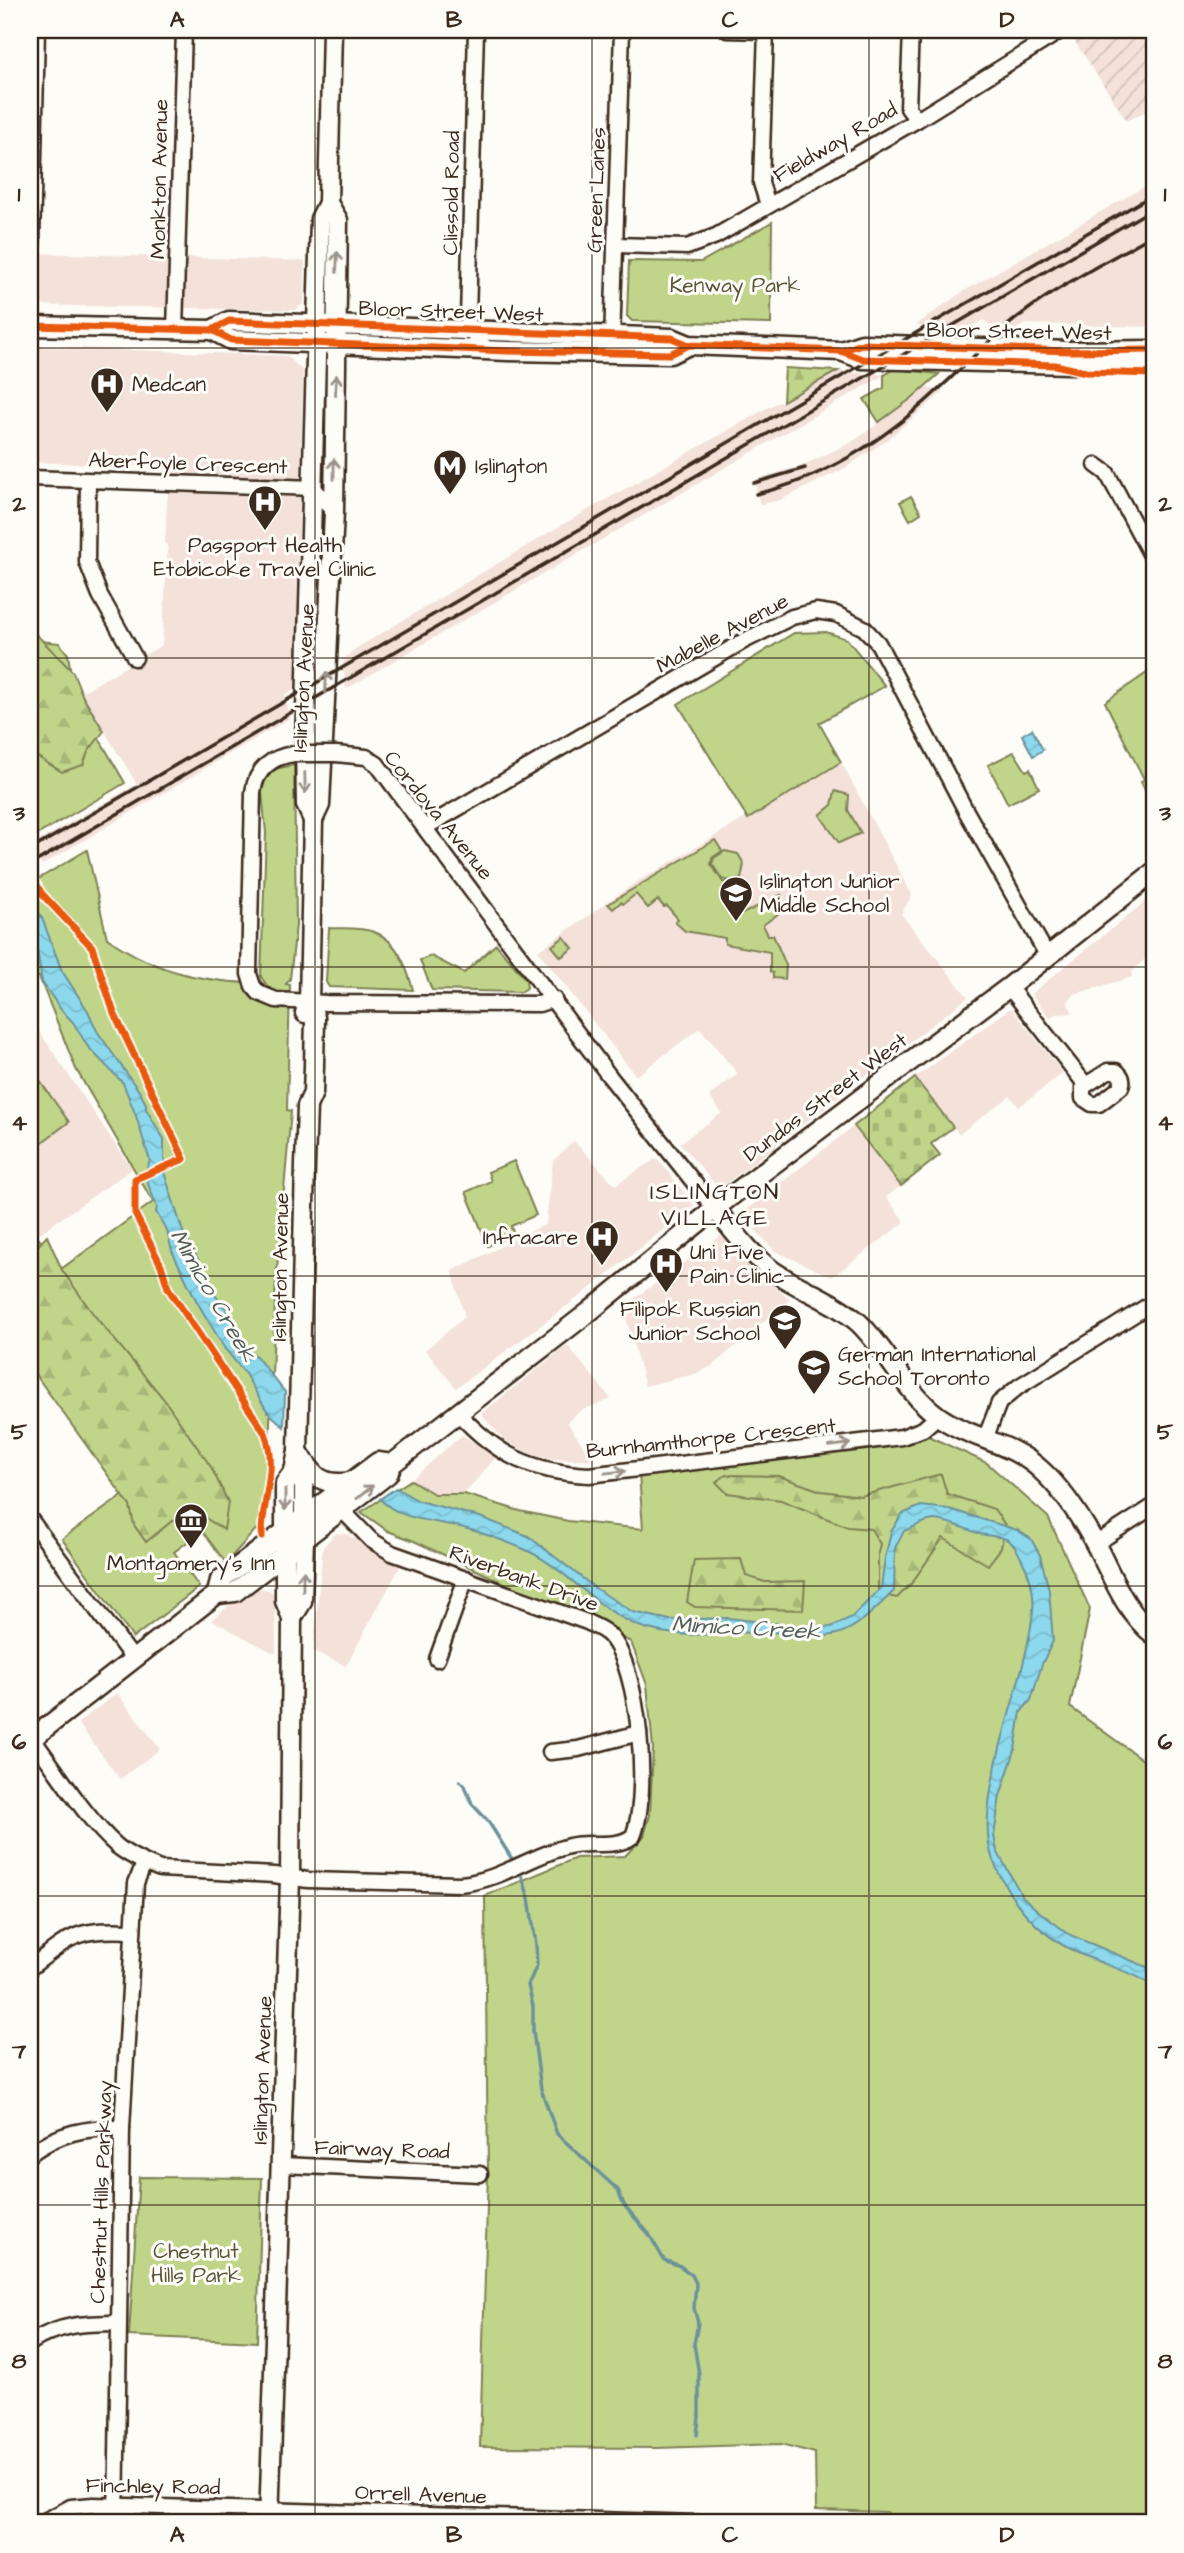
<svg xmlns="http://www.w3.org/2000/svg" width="1184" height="2553" viewBox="0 0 1184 2553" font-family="'Architects Daughter',sans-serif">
<defs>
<pattern id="industrial-furrows" width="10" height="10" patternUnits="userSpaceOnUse" patternTransform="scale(1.75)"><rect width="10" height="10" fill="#f3e1da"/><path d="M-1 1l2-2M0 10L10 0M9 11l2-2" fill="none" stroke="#d1c1bb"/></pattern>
<pattern id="forest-firs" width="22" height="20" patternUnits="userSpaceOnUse" patternTransform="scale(1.75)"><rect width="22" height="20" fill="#c1d58a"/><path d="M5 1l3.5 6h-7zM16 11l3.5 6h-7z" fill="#a7b777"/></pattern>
<pattern id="cemetery-stones" width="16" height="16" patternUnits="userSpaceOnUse" patternTransform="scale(1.75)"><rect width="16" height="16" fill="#c1d58a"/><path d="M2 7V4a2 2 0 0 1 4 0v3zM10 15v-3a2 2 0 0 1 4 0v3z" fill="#a7b777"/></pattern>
<pattern id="water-waves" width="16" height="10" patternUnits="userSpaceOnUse" patternTransform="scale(1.75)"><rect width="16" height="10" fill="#8cd8ed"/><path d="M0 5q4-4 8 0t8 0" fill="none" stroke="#7abacb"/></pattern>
</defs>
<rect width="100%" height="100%" fill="#fdfcf7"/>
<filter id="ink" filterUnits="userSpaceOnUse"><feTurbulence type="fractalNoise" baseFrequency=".0143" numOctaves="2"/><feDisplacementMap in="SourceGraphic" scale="14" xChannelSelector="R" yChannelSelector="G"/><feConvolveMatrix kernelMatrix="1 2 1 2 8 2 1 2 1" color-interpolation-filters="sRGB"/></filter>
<g filter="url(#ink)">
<g fill="#f3e1da">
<path d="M1154,181V327L1026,324L1003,335L984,320L956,334L916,325L961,293Z"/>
<path d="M30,253L305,261L304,303L295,310L30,305Z"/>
<path d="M30,346L287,356L303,371L295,689L285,695L290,718L42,865L30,846L137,784L81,693L162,645L168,544H165L167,503L171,467L30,462Z"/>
<path d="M838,371L884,375L346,689L343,661L352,651L555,529L774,404L792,398Z"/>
<path d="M924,387L943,392L887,440L845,468L780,500L760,505L754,480L804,465L852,442L895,412Z"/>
<path d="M841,762L912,895L901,914L968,997L719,1189L680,1143L722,1113L709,1096L738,1074L700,1028L636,1076L538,951L635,883Z"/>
<path d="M1151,897L1154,898V950L1131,973L1132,977L1075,994L1067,1002L1073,1013L1055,1014L1050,1018L1031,994Z"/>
<path d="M1011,1008L1063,1073L1019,1107L1010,1096L959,1134L915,1078Z"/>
<path d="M30,1018L132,1169L30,1240Z"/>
<path d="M854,1126L901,1186L886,1197L905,1222L832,1277L775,1251L741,1214Z"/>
<path d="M574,1141L615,1185L657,1158L694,1205L583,1294L456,1388L425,1350L465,1317L452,1271L546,1224L553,1161Z"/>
<path d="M721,1236L731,1243L752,1269L790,1299L712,1366L695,1374L645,1386L623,1307Z"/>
<path d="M567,1345L611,1399L580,1411L567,1422L592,1459H551L526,1452L504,1440L481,1414Z"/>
<path d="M462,1435L496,1457L464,1494H434L411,1480Z"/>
<path d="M336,1533L346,1534L402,1563L346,1666L313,1651L323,1547Z"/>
<path d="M256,1588L269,1590L275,1597L276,1654L211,1620L247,1592Z"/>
<path d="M117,1693L160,1749L120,1779L78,1723Z"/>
</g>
<path fill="url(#industrial-furrows)" d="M1091,30H1154V115L1150,109L1127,121L1074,40Z"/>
<g fill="#c1d58a" stroke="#7e8054" stroke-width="2">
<path d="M772,222L771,324L632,321L627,316L629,261L701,262Z"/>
<path d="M895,369L939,374L912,398L879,422L864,399L884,388V375Z"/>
<path d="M911,496L921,513L910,520L900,502Z"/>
<path d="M826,632L847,639L885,686L819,723L841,762L748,819L678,704L794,633Z"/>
<path d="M30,640L59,643L68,654L74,695L125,783L30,839Z"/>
<path d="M1154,668V808L1141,782L1144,779L1105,702Z"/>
<path d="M1014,752L1026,771L1030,769L1039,788L1008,804L988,765Z"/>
<path d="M294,765L296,925L290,979L286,984L290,985L287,1110L291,1111L276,1280L266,1518L226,1563L202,1531L174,1552L199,1587L133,1638L62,1539L133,1488L30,1334V1246L39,1239L61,1269L153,1202L76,1069L39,977L30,976V884L87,850L107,938C158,974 205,982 266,984L261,977L266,833L262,792L265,780L275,769Z"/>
<path d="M835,791L849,795L848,810L861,833L839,843L820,815L832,805Z"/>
<path d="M715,840L722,851L712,858L711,864L723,882L735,884L727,892L740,915L781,895L786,908L763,925L768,935H773L786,965L785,979L773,978V973L770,972V952L725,944V938L685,931L675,922L678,919L667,906L664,907L658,900L648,908L636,894L623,904L621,902L613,909L608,904Z"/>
<path d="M725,851L738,854L744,864L741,879L734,882L722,879L712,864L714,858Z"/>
<path d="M329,928C342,929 361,927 374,932C398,940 407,968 413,990L329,987L326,982Z"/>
<path d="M564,937L573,948L561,957L552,946Z"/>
<path d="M496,944L526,980L527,988L521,992L432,990L420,960L431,956L464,973Z"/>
<path d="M30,1067L69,1122L30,1151Z"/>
<path d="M514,1161L536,1215L511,1226L514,1235L488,1246L466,1192L491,1181L488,1172Z"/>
<path d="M926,1435L987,1463L1048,1517L1090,1609L1070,1707L1154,1768V2523H891L887,2512L816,2510L815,2453L781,2444L656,2448L480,2447L488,2171L485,1896L576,1858L625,1856L644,1836L650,1815L653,1748L647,1685L631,1642L414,1541L388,1531L361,1512L411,1480L434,1494H464L520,1511L568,1521L643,1529L639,1474L867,1449L913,1442Z"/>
<path d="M139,2177L262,2178L257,2342L129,2336Z"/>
</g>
<g fill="url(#forest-firs)" stroke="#7e8054" stroke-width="2">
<path d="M785,368L838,371L783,401Z"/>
<path d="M30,628L73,672L83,697L104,731L88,752L83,765L62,772L30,752Z"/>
<path d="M47,1236L62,1270L94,1315L163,1398L211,1467L228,1502L224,1530L204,1517L172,1521L146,1542L134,1525L130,1506L30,1367V1254Z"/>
<path d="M941,1474L947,1494L994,1509L1005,1525L1001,1548L988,1565L943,1538L911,1584L897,1598L878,1594V1553L880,1544L871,1529L848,1527L781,1500L727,1493L716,1482L726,1475L779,1476L821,1491L861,1496Z"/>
<path d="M741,1559L746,1576L765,1582L805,1581L803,1610L695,1607L687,1602L694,1560Z"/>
</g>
<path fill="url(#cemetery-stones)" stroke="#7e8054" stroke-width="2" d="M915,1078L953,1127L931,1144L940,1155L901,1186L854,1126Z"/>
<g fill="url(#water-waves)" stroke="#6c929a" stroke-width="2">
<path d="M1032,729L1043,750L1033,756L1022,735Z"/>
<path d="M30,900L42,918L62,971L88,1011L97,1031L139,1091L146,1104V1109L164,1139V1172L183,1232L213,1287L215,1295L227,1310L232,1326L240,1342L255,1355L285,1392L284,1427L267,1411L244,1372L225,1349L197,1302L172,1251L167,1231L156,1212L157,1207L148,1184L147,1168L150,1161L136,1116L123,1083L88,1047L73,1022L62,1011L42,982L38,955L30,940Z"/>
<path d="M396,1488L419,1501L480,1517L528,1536L595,1588L633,1612L670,1620L728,1618L817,1628L831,1627L852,1617L881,1588L885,1558L891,1532L902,1514L921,1506L949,1509L1017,1530L1031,1539L1040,1555L1049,1590L1053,1641L1042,1664L1031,1700L1021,1712L1015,1750L1000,1796L994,1836L997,1851L1022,1896L1037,1910L1070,1935L1154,1970V1986C1130,1970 1102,1965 1076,1952C1037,1934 1009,1900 993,1860C973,1809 1014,1707 1026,1652C1033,1617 1040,1594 1022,1560C1018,1552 1014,1543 1006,1539C998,1536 988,1536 980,1534C968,1530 946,1520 934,1520C925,1520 913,1528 904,1531L895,1548L894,1591C878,1606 861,1626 840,1633C816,1641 790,1632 766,1632C725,1632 678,1641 639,1626C595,1609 563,1564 519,1547C502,1540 483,1533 464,1528C436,1520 402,1522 380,1499Z"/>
</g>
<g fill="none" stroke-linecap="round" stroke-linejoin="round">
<g stroke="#6c929a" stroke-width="3.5">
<path d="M460,1781L465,1786L472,1804L488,1821L512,1859"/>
<path d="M522,1877L529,1898L536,1945L537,1965L528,1985L533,2006V2031L541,2089L557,2134L618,2190L624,2205L649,2234L664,2260L680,2266L692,2275L696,2283L694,2308L698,2323L694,2344L699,2374V2417L697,2435"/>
</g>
<g stroke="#3b2a1e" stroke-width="19">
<g id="minor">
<path d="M476,30L468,318L469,330L488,350"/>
<path d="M727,30L766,31"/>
<path d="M766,30L761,183L768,205"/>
<path d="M911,30L908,108L917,120"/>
<path d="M615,245L687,247L716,236L917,120L1062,30"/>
<path d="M30,326L37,30"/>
<path d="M175,330L184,30"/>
<path d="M612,343L622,30"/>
<path d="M1096,465L1107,473L1154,561"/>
<path d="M30,478L314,488L334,512"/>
<path d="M88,481L87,562L100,595L135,658"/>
<path d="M294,754C271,757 256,769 253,792L249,974L253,986L259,993L276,1000L326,1003L539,1004L554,999"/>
<path d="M336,754L366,757L377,764L610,1077L715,1209"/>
<path d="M426,827L742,642L792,617L816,611L836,614L864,628L878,643L966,811L1047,955"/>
<path d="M1009,987L1085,1084"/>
<path d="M1108,1071H1116C1121,1075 1124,1080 1121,1087L1099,1104H1092L1083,1098V1087Z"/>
<path d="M458,1413C497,1455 531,1472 589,1475L902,1437L923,1429L938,1416"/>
<path d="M985,1439L999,1403L1018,1387L1154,1302"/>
<path d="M30,1519L134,1660"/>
<path d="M1095,1544L1154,1506"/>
<path d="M437,1659L466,1578"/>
<path d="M32,1738C57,1771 86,1819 117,1846C129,1856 145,1863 160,1869L274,1875L308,1880L460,1884C499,1881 532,1855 569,1846C590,1840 615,1850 633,1836C650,1796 640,1669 610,1636C604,1629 594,1626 587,1622L392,1553L371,1540L343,1511"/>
<path d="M550,1752L578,1749L639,1733"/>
<path d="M30,1968C72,1935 77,1928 133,1931"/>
<path d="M30,2154C58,2133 87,2127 122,2128"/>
<path d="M282,2165L480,2174"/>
<path d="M30,2343C59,2324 85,2323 119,2323"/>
<path d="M41,2523L71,2507L93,2505L698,2523"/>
<path d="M116,2523L122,2128L136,1883L144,1863"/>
</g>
</g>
<g stroke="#3b2a1e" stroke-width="23">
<g id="major">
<path d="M30,326L212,330L229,321L672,338L689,345L841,351L862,359L1154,366"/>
<path d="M212,330L231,340L508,351L670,354L689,345"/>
<path d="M841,351L862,344L1070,351L1154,350"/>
<path d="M313,820L306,805L305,744L320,219L328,203L332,30"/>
<path d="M305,1013L309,1002L313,820L320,805L334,512L338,220L328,203"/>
<path d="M715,1209C733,1230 750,1254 773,1271C801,1290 833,1300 859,1323C888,1351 905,1392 938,1416C970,1439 1012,1442 1041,1470C1064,1491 1082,1519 1097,1547C1113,1578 1126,1613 1154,1635"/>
<path d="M298,1451C312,1474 320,1487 350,1482"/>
<path d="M217,1594L220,1580L378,1462L392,1464"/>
<path d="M292,1618L302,1602L304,1540V1485L294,1471"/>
<path d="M30,1740L217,1594L235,1592L388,1474L392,1464L589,1312L727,1199L1009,987L1154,872"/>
<path d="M269,2523L290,1879L292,1618L285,1601V1483L294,1471L298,1451L305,1165L307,1106L313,1093L314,1066L315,1017L309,1002"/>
</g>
</g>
<use href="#minor" stroke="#fdfcf7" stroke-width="14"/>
<use href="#major" stroke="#fdfcf7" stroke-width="18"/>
<g stroke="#3b2a1e" stroke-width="3.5">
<path d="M754,483L805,468"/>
<path d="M756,494C827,478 887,438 939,389C967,364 992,336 1022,314C1063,283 1110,260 1154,234"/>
<path d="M30,850L1154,194"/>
<path d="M30,865L1154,208"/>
</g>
<g stroke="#3b2a1e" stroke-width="19" stroke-linecap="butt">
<path id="minor-bridge" d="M294,754H336"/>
</g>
<use href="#minor-bridge" stroke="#fdfcf7" stroke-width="14"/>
<g stroke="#fdfcf7" stroke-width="11">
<g id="cycleway">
<path d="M30,326L212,330L229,321L672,338L689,345L841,351L862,359L1055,365L1086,372L1154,374"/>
<path d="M212,330L231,340L508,351L670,354L689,345"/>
<path d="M841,351L862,344L1070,351L1154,350"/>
<path d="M30,874L42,894L92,947L114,1013L184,1159L135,1179V1214L161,1265L168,1288L265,1433C279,1468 261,1502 262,1537"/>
</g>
</g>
<use href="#cycleway" stroke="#e8590c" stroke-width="7"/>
</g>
<defs><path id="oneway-shaft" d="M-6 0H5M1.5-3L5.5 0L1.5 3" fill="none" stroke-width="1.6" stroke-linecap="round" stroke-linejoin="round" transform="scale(1.75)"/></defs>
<g stroke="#9c938a">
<use href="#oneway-shaft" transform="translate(337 262) rotate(-88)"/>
<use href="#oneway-shaft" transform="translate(336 385) rotate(-87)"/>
<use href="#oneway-shaft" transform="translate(334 469) rotate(-90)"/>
<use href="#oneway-shaft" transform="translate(326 682) rotate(-87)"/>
<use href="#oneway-shaft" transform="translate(305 783) rotate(89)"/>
<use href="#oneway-shaft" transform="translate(840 1445) rotate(-7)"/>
<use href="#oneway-shaft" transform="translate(615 1472) rotate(-6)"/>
<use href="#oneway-shaft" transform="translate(365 1492) rotate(-39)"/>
<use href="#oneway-shaft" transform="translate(285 1500) rotate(90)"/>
<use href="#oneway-shaft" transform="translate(303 1581) rotate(-89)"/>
</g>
</g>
<path fill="none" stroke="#3b2a1e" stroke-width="2" stroke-opacity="0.55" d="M315,30V2523M592,30V2523M869,30V2523M30,348H1154M30,658H1154M30,967H1154M30,1276H1154M30,1586H1154M30,1896H1154M30,2205H1154"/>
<defs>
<g id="hospital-pin" transform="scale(1.75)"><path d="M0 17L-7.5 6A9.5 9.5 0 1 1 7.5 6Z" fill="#3b2a1e" stroke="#fdfcf7"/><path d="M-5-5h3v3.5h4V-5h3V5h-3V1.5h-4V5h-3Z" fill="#fff"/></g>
<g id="metro-pin" transform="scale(1.75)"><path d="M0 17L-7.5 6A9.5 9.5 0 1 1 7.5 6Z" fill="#3b2a1e" stroke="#fdfcf7"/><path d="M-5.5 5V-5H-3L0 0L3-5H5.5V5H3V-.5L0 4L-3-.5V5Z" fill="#fff"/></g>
<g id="school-pin" transform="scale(1.75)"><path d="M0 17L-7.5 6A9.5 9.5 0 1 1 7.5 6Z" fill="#3b2a1e" stroke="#fdfcf7"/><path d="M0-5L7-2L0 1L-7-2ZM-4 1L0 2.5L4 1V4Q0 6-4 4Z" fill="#fff"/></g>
<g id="museum-pin" transform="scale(1.75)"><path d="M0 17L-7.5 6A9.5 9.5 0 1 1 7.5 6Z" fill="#3b2a1e" stroke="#fdfcf7"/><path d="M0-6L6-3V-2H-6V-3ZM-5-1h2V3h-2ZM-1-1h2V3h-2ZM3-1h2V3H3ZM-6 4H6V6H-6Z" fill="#fff"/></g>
</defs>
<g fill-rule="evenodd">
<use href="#hospital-pin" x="107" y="384"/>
<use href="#metro-pin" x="450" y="466"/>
<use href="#hospital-pin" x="265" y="502"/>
<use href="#school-pin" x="736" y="893"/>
<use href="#hospital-pin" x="602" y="1237"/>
<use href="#hospital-pin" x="666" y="1264"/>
<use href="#school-pin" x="785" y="1321"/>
<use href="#school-pin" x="814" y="1366"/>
<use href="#museum-pin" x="191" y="1520"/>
</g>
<g text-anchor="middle" stroke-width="6" stroke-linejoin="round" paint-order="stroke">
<g font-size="21" fill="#3b2a1e" stroke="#fdfcf7">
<text transform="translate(835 142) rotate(-30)" y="7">Fieldway Road</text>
<text transform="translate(159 179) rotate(-89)" y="7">Monkton Avenue</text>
<text transform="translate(596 190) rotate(-88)" y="7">Green Lanes</text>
<text transform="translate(451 193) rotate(-89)" y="7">Clissold Road</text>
<text transform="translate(451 311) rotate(2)" y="7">Bloor Street West</text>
<text transform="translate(1019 331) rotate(1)" y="7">Bloor Street West</text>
<text transform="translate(188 463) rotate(2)" y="7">Aberfoyle Crescent</text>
<text transform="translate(722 633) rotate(-28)" y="7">Mabelle Avenue</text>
<text transform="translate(303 678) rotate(-87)" y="7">Islington Avenue</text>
<text transform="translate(439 815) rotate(51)" y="7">Cordova Avenue</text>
<text transform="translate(825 1097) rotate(-37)" y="7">Dundas Street West</text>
<text transform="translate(280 1267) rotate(-89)" y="7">Islington Avenue</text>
<text transform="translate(711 1438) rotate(-6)" y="7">Burnhamthorpe Crescent</text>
<text transform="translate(524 1578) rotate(20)" y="7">Riverbank Drive</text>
<text transform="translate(262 2070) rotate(-88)" y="7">Islington Avenue</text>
<text transform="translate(382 2149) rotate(2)" y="7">Fairway Road</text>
<text transform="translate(101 2192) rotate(-88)" y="7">Chestnut Hills Parkway</text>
<text transform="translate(153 2486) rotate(1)" y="7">Finchley Road</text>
<text transform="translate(421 2494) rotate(2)" y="7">Orrell Avenue</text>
</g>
<g font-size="21" fill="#5c5539" stroke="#fdfcf7">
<text x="735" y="292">Kenway Park</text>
<text x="196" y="2258">Chestnut<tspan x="196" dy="24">Hills Park</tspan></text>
</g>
<g font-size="21" fill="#3b2a1e" stroke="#fdfcf7" text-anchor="start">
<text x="132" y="391">Medcan</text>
<text x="475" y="473">Islington</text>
<text x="265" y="552" text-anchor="middle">Passport Health<tspan x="265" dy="24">Etobicoke Travel Clinic</tspan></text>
<text x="760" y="888">Islington Junior<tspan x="760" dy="24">Middle School</tspan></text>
<text x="578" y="1244" text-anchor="end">Infracare</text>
<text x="690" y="1259">Uni Five<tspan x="690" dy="24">Pain Clinic</tspan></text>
<text x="760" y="1316" text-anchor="end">Filipok Russian<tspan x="760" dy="24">Junior School</tspan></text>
<text x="838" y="1361">German International<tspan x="838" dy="24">School Toronto</tspan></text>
<text x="191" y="1570" text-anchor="middle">Montgomery's Inn</text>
</g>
<g font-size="23" letter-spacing="2" fill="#3b2a1e" stroke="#fdfcf7">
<text x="715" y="1199">ISLINGTON<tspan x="715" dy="26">VILLAGE</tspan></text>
</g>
<g font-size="23" font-style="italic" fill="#535e5c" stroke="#fdfcf7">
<text transform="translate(214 1295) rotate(60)" y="8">Mimico Creek</text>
<text transform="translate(746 1627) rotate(3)" y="8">Mimico Creek</text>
</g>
</g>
<rect width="1184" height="2553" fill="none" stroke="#fdfcf7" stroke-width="77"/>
<rect x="38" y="38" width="1108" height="2476" fill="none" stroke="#3b2a1e" stroke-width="2.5"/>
<g font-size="23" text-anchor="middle" font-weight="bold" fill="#3b2a1e">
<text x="177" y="27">A</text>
<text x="454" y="27">B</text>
<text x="730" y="27">C</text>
<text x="1007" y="27">D</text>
<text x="19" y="201">1</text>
<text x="1165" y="201">1</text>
<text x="19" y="511">2</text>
<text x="1165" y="511">2</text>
<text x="19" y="820">3</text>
<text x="1165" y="820">3</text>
<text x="19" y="1130">4</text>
<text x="1165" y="1130">4</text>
<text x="19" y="1439">5</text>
<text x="1165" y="1439">5</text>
<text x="19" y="1749">6</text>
<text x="1165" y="1749">6</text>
<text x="19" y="2058">7</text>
<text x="1165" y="2058">7</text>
<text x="19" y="2368">8</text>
<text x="1165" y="2368">8</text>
<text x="177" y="2542">A</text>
<text x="454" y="2542">B</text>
<text x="730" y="2542">C</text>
<text x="1007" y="2542">D</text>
</g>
</svg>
